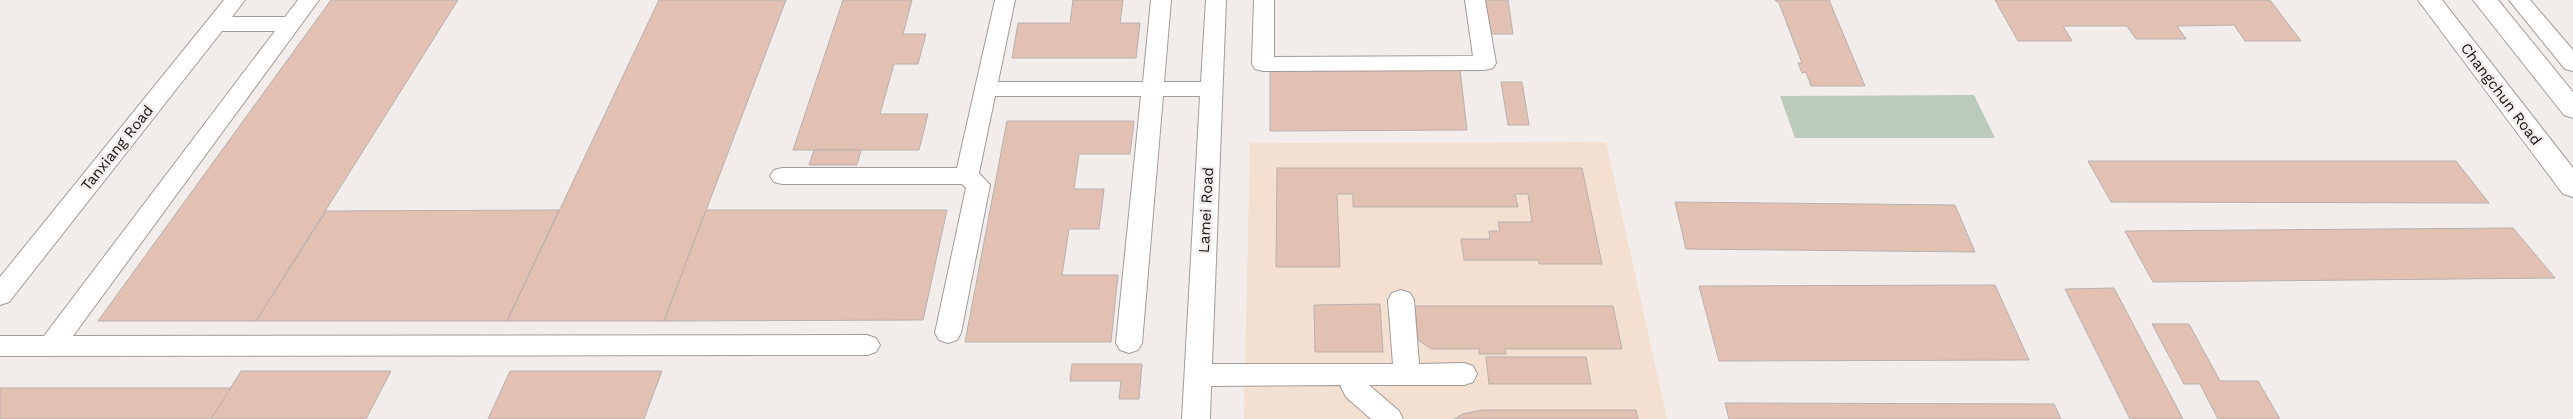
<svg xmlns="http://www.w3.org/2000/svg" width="2573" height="419" viewBox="0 0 2573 419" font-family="'Work Sans',sans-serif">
<rect width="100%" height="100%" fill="#f2edeb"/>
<path fill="#f4e0d1" d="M1606,142L1667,419H1244L1250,143Z"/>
<path fill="#bbcbbb" d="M1974,95L1995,138H1795L1780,96Z"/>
<g fill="#e3c1b2" stroke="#b6b1af">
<path d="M331,0H458L256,321H98Z"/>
<path d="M659,0H786L664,321H507Z"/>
<path d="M843,0H912L903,34H926L918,64H894L880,114H928L919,150H793Z"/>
<path d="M1073,0H1123L1120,23H1140L1136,58H1012L1018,23H1070Z"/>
<path d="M1484,0H1508L1513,34H1489Z"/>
<path d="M1775,0H1829L1865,86H1811L1806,72L1802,73L1798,63H1802L1779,3Z"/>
<path d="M1995,0H2270L2301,41H2245L2234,25L2177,26L2186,39H2136L2127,26H2063L2072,41H2018Z"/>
<path d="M1270,70H1460L1467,130L1270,131Z"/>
<path d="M1501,82H1522L1529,125H1508Z"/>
<path d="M1007,121H1134L1130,154H1079L1074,189H1104L1099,229H1069L1062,275H1118L1111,342H965Z"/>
<path d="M814,150H861L857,165H809Z"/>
<path d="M2088,161H2456L2489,203L2111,202Z"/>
<path d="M1277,168H1582L1602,264H1539V260H1464L1461,239H1490L1489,231H1500L1498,222H1532L1528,194H1515L1518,207H1353V194H1337L1340,267H1276Z"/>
<path d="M1675,202L1955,205L1975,252L1686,249Z"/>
<path d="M559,210L507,321H256L326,211Z"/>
<path d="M706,210H947L923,320L664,321Z"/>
<path d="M2513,228L2555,278L2153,282L2125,231Z"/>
<path d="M1995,285L2029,360L1719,361L1699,286Z"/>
<path d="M2114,288L2183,419H2130L2065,289Z"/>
<path d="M1380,304L1383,352H1315L1314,305Z"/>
<path d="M1415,306H1613L1622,349H1505L1506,354H1479V349H1431L1418,340Z"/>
<path d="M2152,324H2189L2220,381H2258L2280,419H2218L2200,384H2184Z"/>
<path d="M1486,357H1586L1591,384H1489Z"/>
<path d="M1072,364H1142L1139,399H1119L1121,381H1070Z"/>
<path d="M241,371H391L366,419H211Z"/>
<path d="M510,371H662L644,419H488Z"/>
<path d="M0,388H231L211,419H0Z"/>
<path d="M1725,403L2054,404L2061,419H1729Z"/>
<path d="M1482,410H1636L1638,419H1454L1463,414Z"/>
</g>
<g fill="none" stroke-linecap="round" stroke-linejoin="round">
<g stroke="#a19c9a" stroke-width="2">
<g id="minor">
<path d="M224,0H245L232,17H285L298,0H319L73,336L867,335L876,338L880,345L876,352L867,355L0,356V336H44L275,31H222L9,302L0,305V277Z"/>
<path d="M995,0H1015L998,82H1143L1151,0H1171L1164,82H1201L1206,0H1226L1212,364H1393L1388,300L1392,293L1401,290L1410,293L1414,300L1419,364L1464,363L1473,366L1477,374L1473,382L1464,385H1369L1399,411L1403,419H1371L1346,397L1340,385L1211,386L1210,419H1182L1200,96H1163L1142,343L1138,350L1129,353L1120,350L1116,343L1141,96H995L979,173L990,185L961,333L957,340L948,343L939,340L935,333L966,188L962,184H782L774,182L770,176L774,170L782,168H957Z"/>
<path d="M1254,0H1274V57L1473,56L1465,0H1485L1496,63L1493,68L1485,70L1263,71L1255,69L1252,64Z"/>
<path d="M2509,0H2530L2573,50V71L2565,69Z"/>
</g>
</g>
<g stroke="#a19c9a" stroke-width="2">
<g id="major">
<path d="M2418,0H2442L2573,168V197L2563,194Z"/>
<path d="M2473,0H2498L2573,92V118L2564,115Z"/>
</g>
</g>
<use href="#minor" fill="#fff" fill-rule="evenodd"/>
<use href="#major" fill="#fff" fill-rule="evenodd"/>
</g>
<g text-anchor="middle" stroke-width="5" stroke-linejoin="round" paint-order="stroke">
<g font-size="15" fill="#151312" stroke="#f2edeb">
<text transform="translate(2501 94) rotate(53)" y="5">Changchun Road</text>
<text transform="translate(117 148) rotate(-51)" y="5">Tanxiang Road</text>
<text transform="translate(1206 210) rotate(-87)" y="5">Lamei Road</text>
</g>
</g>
</svg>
